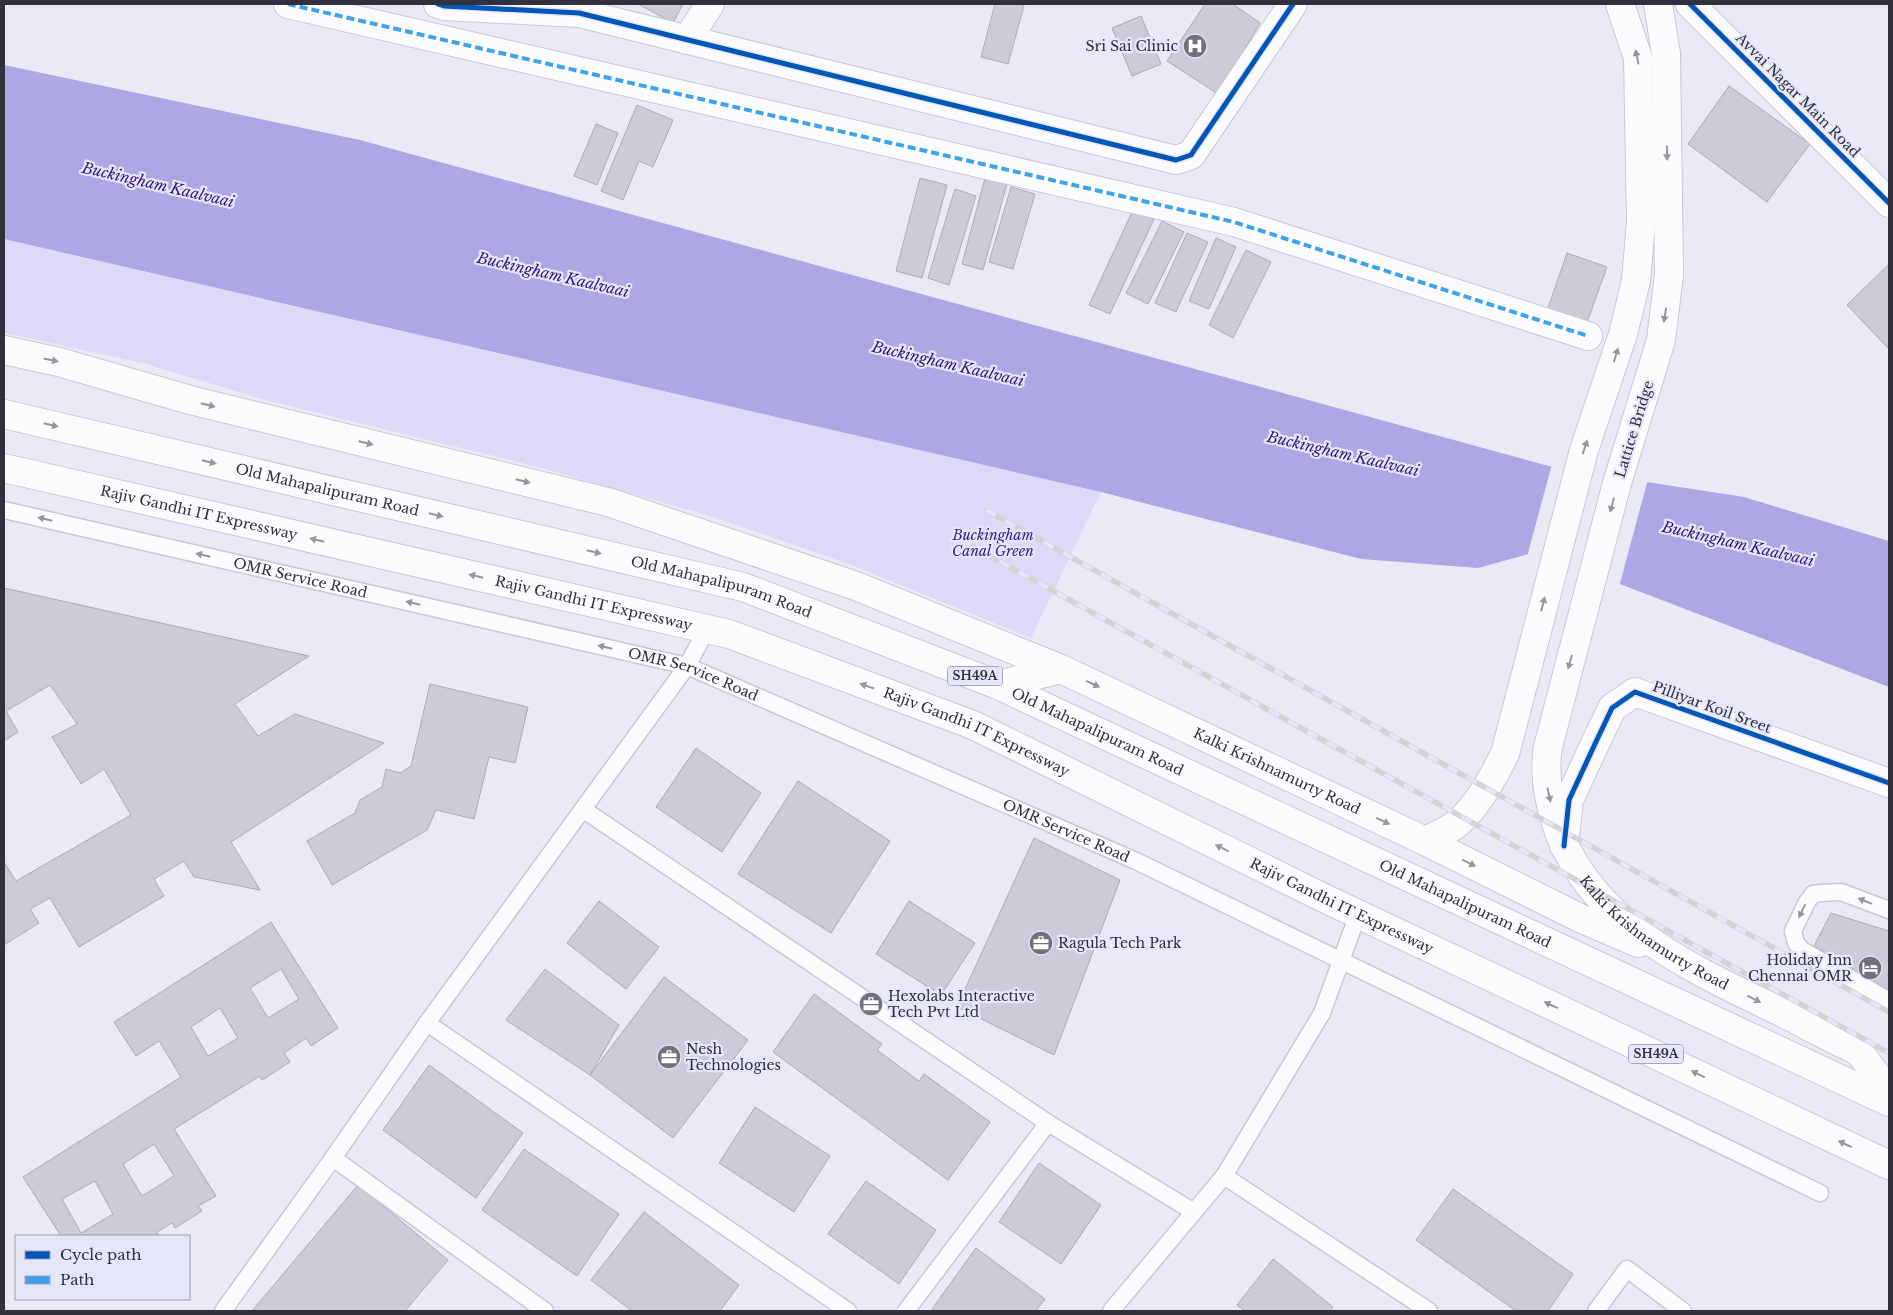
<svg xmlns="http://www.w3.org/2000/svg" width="1893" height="1315" viewBox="0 0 1893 1315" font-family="'Libre Baskerville',serif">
<rect width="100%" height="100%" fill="#eaeaf6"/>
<path fill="#dcdaf8" d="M4,239L1101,492L1031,638L849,564L714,517L534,466L262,399L143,363L4,333Z"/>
<path fill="#ada7e6" d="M4,65L360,140L1556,468L1744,497L1889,541V687L1536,552L1478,568L1361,559L1101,492L4,239Z"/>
<path fill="#eaeaf6" d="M1552,464L1648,479L1619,587L1536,555L1527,557Z"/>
<g fill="#cccbd7" stroke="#acacb7" fill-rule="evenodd">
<path d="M638,4H683L673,23Z"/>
<path d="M995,4H1017L1024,6L1008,64L981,57Z"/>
<path d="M1205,4H1233L1260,23L1218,94L1167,61Z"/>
<path d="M1141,16L1161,64L1132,76L1112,28Z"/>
<path d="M1729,86L1810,144L1767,202L1688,144Z"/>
<path d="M637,105L673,120L653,167L639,161L623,200L601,191Z"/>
<path d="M596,124L618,133L597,185L574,176Z"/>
<path d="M920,178L947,185L922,278L896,271Z"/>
<path d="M985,178L1007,184L983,270L962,264Z"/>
<path d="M1011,187L1035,194L1013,269L989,262Z"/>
<path d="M955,189L976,196L949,285L928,278Z"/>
<path d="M1133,210L1154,219L1110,314L1089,305Z"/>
<path d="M1162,221L1184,232L1148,304L1126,293Z"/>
<path d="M1187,233L1208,242L1176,312L1155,303Z"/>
<path d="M1216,238L1236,247L1209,309L1189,301Z"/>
<path d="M1246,250L1271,262L1233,338L1209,325Z"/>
<path d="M1567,253L1607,267L1586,325L1547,311Z"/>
<path d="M1889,264V349L1847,305Z"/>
<path d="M4,588L309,656L235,704L258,736L295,714L384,743L231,842L260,890L194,877L184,861L154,879L164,896L79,947L50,898L30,909L39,923L4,945V862L16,881L131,815L104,769L81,784L52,737L77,724L50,685L6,711L18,732L4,741Z"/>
<path d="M430,684L528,707L515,763L489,757L474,819L436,810L427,830L332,885L307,841L355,813L360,800L382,787L386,769L400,773L411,766Z"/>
<path d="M696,748L761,793L722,852L656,807Z"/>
<path d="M798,781L890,841L831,933L738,874Z"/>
<path d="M1034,838L1120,880L1054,1055L957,1007Z"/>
<path d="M599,901L659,947L626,989L567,943Z"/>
<path d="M909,901L975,943L941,995L876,954Z"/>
<path d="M1831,913L1889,931V990L1814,946Z"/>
<path d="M271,922L338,1028L311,1046L306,1038L284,1053L290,1062L262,1080L260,1076L174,1129L216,1196L198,1206L202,1211L175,1228L172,1223L157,1232L159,1236H61L23,1177L181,1077L159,1041L136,1056L114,1022ZM281,969L299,999L268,1018L250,988ZM220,1008L238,1038L208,1056L191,1027ZM154,1144L174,1176L142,1196L123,1164ZM95,1181L113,1214L81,1233L62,1199Z"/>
<path d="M545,969L619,1025L590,1075L506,1020Z"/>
<path d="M664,977L748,1040L673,1138L590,1075Z"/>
<path d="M814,994L882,1044L877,1050L919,1081L924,1074L990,1122L948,1180L773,1052Z"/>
<path d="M429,1065L523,1133L476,1198L383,1130Z"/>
<path d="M755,1107L830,1156L794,1212L719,1163Z"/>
<path d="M524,1149L619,1214L577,1276L482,1210Z"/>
<path d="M1039,1163L1101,1205L1061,1264L999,1222Z"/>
<path d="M866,1181L936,1230L899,1284L828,1234Z"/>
<path d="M358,1185L448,1260L405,1311H252Z"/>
<path d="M1453,1189L1573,1274L1548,1311H1516L1416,1240Z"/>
<path d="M644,1212L739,1285L720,1311H632L591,1280Z"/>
<path d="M976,1248L1045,1299L1036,1311H936L932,1309Z"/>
<path d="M1273,1259L1333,1307L1330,1311H1245L1237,1305Z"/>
</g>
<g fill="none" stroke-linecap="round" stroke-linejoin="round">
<g stroke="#c9c8d4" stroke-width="19">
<g id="lane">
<path id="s1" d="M4,510L687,666L1136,861L1820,1193"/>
<path d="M584,810L1048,1123L906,1311"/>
<path d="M1889,910L1841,892L1821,893L1813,894L1807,902L1793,931L1796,943L1802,950L1889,1001"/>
<path d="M427,1023L848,1311"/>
<path d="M1048,1123L1194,1212"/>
<path d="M333,1158L545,1311"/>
<path d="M1224,1176L1429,1311"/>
<path d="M223,1311L333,1158L427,1023L687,666L707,629"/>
<path d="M1111,1311L1224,1176L1322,1013L1358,914"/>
<path d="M1596,1311L1627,1269L1683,1311"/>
</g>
</g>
<g stroke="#c9c8d4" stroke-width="30">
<g id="street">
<path d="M288,4L1234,222L1588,336"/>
<path d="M438,4L444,6L579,13L1176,160L1191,155L1293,4"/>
<path d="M1690,4L1889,203"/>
<path d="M687,40L710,4"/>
<path d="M1564,846L1569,800L1594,746L1612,708L1635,692L1889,783"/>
</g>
</g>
<g stroke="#c9c8d4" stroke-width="30">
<g id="secondary">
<path id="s2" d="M1658,4L1666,54L1669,275L1661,340L1617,483L1548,747C1543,776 1549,804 1559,832C1597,933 1708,975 1797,1020C1811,1028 1826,1035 1841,1043C1846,1045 1853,1048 1857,1051C1866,1058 1882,1084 1889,1094"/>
<path d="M4,350L59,362L190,400L608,502L856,586L1061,669"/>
<path id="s3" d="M998,685L1061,669L1425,841C1436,836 1450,830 1459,822C1479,804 1493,777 1505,754L1584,450L1623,334L1636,281L1641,221L1638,58L1620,4"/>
<path d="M1425,841L1582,919L1638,943"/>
</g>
</g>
<g stroke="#c9c8d4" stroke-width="30">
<g id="primary">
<path id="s4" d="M4,414L743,587L998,685L1889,1102"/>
<path id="s5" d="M4,468L729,634L973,725L1328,900L1889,1165"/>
</g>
</g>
<use href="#lane" stroke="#fcfcfe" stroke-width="16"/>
<use href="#street" stroke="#fcfcfe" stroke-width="28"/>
<use href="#secondary" stroke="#fcfcfe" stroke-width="28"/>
<use href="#primary" stroke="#fcfcfe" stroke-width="28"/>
<g stroke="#d4d4d7" stroke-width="5.5">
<g id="rail">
<path d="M986,510L1889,1012"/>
<path d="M961,540L1889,1053"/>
<path d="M4,1309L5,1311"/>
</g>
</g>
<use href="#rail" stroke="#e6e6fa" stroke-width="4" stroke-dasharray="11" stroke-linecap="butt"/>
<path stroke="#3ea3ec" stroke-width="4" stroke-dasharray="8 4" stroke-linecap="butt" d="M288,4L1234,222L1588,336"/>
<g stroke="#e6e6fa" stroke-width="8">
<g id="cycleway">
<path d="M438,4L444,6L579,13L1176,160L1191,155L1293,4"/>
<path d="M1690,4L1889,203"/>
<path d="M1564,846L1569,800L1594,746L1612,708L1635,692L1889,783"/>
</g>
</g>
<use href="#cycleway" stroke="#0057b8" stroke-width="5"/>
</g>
<defs><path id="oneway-solid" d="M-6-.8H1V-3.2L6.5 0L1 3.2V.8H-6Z" transform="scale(1.25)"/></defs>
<g fill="#96969e">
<use href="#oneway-solid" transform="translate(1637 57) rotate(-102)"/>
<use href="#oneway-solid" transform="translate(1667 153) rotate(89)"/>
<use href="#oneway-solid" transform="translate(1665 315) rotate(99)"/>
<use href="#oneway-solid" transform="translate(1616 355) rotate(-73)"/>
<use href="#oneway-solid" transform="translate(51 360) rotate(12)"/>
<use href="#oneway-solid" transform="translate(208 405) rotate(14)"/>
<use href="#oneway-solid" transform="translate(51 425) rotate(13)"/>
<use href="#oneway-solid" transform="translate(366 443) rotate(14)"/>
<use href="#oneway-solid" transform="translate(1585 447) rotate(-72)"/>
<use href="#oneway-solid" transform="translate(209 462) rotate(13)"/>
<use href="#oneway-solid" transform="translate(523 481) rotate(14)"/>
<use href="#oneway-solid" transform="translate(1612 505) rotate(105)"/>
<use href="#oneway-solid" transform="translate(436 515) rotate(13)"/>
<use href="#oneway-solid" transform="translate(45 519) rotate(-167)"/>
<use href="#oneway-solid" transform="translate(317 540) rotate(-167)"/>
<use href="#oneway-solid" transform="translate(594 552) rotate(13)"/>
<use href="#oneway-solid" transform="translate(203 555) rotate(-167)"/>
<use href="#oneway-solid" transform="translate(476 576) rotate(-167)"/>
<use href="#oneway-solid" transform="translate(413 603) rotate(-167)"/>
<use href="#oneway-solid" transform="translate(1543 604) rotate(-76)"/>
<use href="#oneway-solid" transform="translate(605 647) rotate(-167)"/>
<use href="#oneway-solid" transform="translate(1570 662) rotate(105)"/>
<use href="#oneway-solid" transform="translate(1093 684) rotate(25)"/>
<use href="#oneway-solid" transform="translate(867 686) rotate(-160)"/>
<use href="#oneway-solid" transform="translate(1549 795) rotate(78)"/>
<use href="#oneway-solid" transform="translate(1383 821) rotate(25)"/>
<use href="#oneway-solid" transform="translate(1222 848) rotate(-154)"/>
<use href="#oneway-solid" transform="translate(1469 863) rotate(26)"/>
<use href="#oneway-solid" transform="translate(1865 901) rotate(-158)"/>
<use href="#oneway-solid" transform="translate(1802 911) rotate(116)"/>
<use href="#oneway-solid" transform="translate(1754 999) rotate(27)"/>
<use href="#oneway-solid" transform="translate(1551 1005) rotate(-155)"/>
<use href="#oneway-solid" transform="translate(1698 1074) rotate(-155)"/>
<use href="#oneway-solid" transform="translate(1845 1144) rotate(-155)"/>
</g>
<defs>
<g id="hospital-disc" transform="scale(1.25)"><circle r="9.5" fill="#72727e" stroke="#e6e6fa"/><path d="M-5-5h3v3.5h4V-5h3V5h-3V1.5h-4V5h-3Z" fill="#fff"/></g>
<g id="office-disc" transform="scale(1.25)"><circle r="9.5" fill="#72727e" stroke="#e6e6fa"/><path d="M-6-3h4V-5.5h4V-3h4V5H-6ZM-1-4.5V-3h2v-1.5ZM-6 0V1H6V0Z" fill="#fff"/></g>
<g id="hotel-disc" transform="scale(1.25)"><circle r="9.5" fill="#72727e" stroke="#e6e6fa"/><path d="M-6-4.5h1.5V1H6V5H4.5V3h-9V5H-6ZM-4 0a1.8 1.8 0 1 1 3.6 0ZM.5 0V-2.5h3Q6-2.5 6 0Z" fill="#fff"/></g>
</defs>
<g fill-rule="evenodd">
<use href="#hospital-disc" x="1195" y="46"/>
<use href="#office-disc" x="1041" y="943"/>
<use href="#hotel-disc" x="1870" y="968"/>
<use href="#office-disc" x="871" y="1004"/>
<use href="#office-disc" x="669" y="1057"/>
</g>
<g text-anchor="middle" stroke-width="4.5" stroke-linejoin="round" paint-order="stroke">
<g fill="#e6e6fa" stroke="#676776" stroke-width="1">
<rect x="947.5" y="666.5" width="55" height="19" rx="4"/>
<rect x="1628.5" y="1044.5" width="55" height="19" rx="4"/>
</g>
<g font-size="12" font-weight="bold" fill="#31313d">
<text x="975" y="680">SH49A</text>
<text x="1656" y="1058">SH49A</text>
</g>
<g font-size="14" fill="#31313d" stroke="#e6e6fa" text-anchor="start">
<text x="1178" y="51" text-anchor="end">Sri Sai Clinic</text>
<text x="1058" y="948">Ragula Tech Park</text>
<text x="1852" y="965" text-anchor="end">Holiday Inn<tspan x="1852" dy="16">Chennai OMR</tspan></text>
<text x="888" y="1001">Hexolabs Interactive<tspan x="888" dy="16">Tech Pvt Ltd</tspan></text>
<text x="686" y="1054">Nesh<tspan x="686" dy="16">Technologies</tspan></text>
</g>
<g font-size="14" fill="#31313d" stroke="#e6e6fa">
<text transform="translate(1798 95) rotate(45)" y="5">Avvai Nagar Main Road</text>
<text transform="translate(1634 429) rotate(-73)" y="5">Lattice Bridge</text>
<text dy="5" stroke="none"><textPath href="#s4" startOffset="332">Old Mahapalipuram Road</textPath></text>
<text dy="5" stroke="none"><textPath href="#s5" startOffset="200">Rajiv Gandhi IT Expressway</textPath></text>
<text dy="5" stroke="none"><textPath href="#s1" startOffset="304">OMR Service Road</textPath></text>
<text dy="5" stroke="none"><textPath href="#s4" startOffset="738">Old Mahapalipuram Road</textPath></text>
<text dy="5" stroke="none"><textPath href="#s5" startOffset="605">Rajiv Gandhi IT Expressway</textPath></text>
<text dy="5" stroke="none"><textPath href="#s1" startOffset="709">OMR Service Road</textPath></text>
<text transform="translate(1712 707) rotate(20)" y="5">Pilliyar Koil Sreet</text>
<text dy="5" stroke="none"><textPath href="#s5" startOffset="1010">Rajiv Gandhi IT Expressway</textPath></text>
<text dy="5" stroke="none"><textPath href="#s4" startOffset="1142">Old Mahapalipuram Road</textPath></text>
<text dy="5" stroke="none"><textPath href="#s3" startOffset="304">Kalki Krishnamurty Road</textPath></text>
<text dy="5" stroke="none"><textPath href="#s1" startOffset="1114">OMR Service Road</textPath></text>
<text dy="5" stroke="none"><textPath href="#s4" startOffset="1548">Old Mahapalipuram Road</textPath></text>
<text dy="5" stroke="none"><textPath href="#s5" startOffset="1415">Rajiv Gandhi IT Expressway</textPath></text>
<text dy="5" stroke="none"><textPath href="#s2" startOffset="989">Kalki Krishnamurty Road</textPath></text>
</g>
<g font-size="14" font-style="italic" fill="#3b2184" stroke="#e6e6fa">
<text x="993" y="540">Buckingham<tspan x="993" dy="16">Canal Green</tspan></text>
</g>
<g font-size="15" font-style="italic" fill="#34167a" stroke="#e6e6fa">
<text transform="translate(158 185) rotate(13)" y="5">Buckingham Kaalvaai</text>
<text transform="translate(553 275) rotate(13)" y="5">Buckingham Kaalvaai</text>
<text transform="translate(948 364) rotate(13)" y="5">Buckingham Kaalvaai</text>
<text transform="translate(1343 454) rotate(13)" y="5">Buckingham Kaalvaai</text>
<text transform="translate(1738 544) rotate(13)" y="5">Buckingham Kaalvaai</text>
</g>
</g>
<rect width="1893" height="1315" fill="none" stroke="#31313d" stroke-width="10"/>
<rect x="15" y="1235" width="175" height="65" fill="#e6e6fa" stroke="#9e9eae"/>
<rect x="25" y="1251" width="25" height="8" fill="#0057b8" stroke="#9e9eae"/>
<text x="60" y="1260" font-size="15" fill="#31313d">Cycle path</text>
<rect x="25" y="1276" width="25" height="8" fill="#3ea3ec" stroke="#9e9eae"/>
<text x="60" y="1285" font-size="15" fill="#31313d">Path</text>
</svg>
